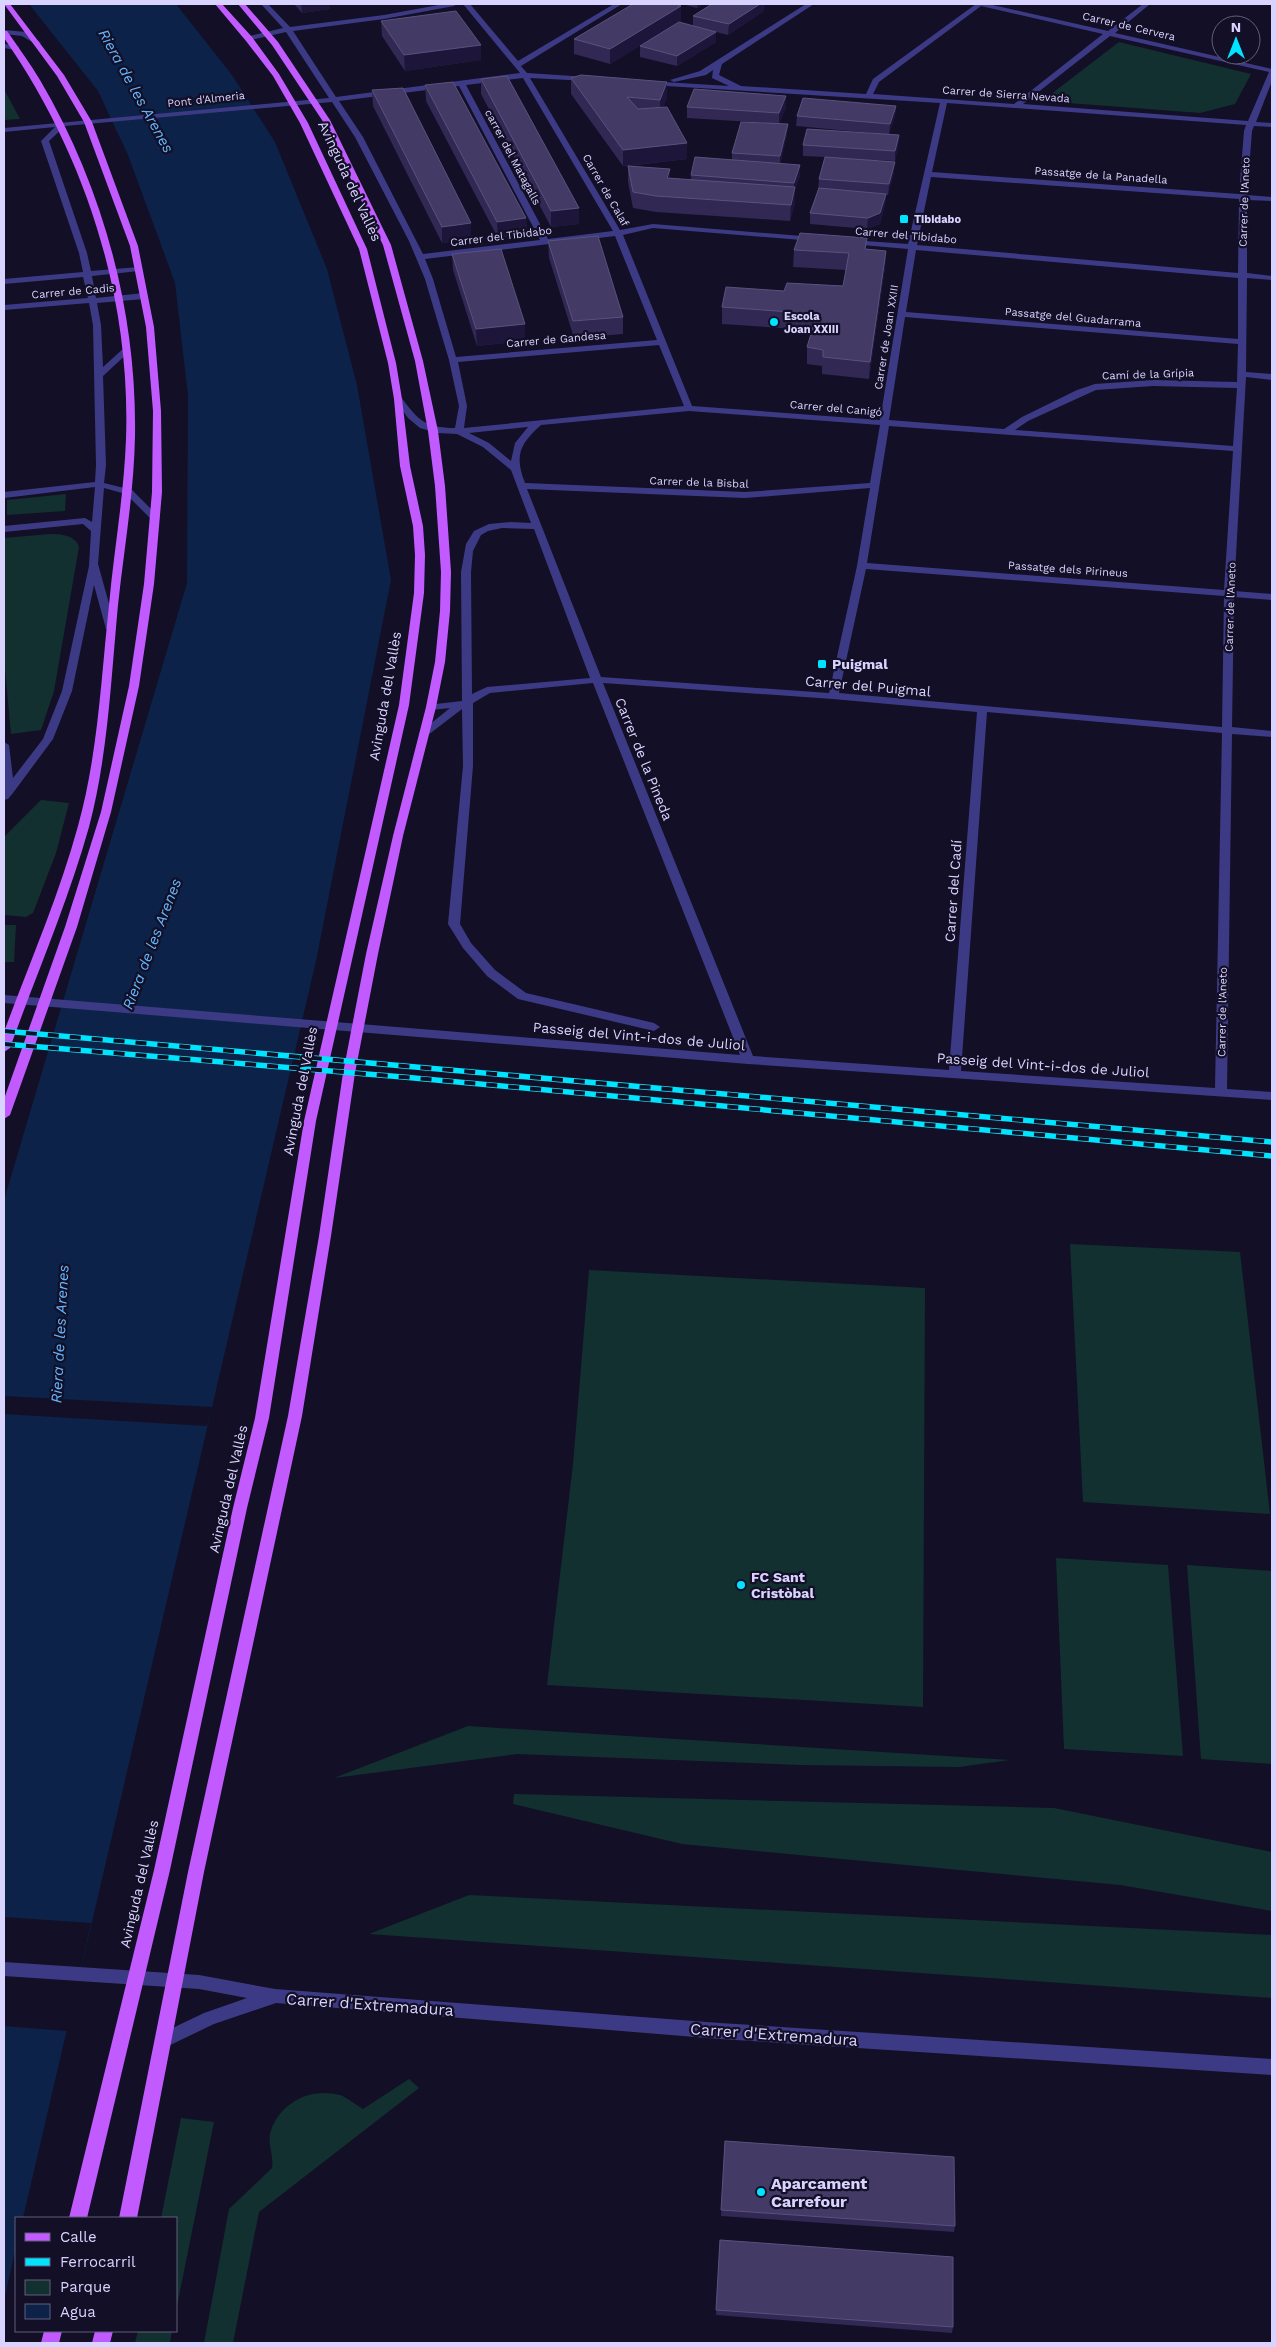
<svg xmlns="http://www.w3.org/2000/svg" width="1276" height="2347" viewBox="0 0 1276 2347" font-family="'Work Sans',sans-serif">
<rect width="100%" height="100%" fill="#130f26"/>
<g fill="#12302f">
<path d="M1119,42L1251,74L1235,104L1200,113L1042,101Z"/>
<path d="M4,89L20,119L4,120Z"/>
<path d="M66,494L65,511L7,515V500Z"/>
<path d="M50,534C61,534 75,535 79,547L54,691L41,730L11,734L4,658V538Z"/>
<path d="M41,800L69,803L56,853L33,913L26,917L4,915V837Z"/>
<path d="M4,925H16L14,962H4Z"/>
<path d="M1070,1244L1240,1252L1270,1514L1083,1502Z"/>
<path d="M589,1270L925,1288L923,1707L547,1685L573,1464Z"/>
<path d="M1056,1558L1168,1565L1183,1756L1064,1749Z"/>
<path d="M1187,1565L1272,1571V1764L1201,1759Z"/>
<path d="M468,1726L1010,1760L959,1767L800,1765L517,1754L334,1778Z"/>
<path d="M514,1794L1054,1808L1272,1852V1911L1120,1885L682,1844L513,1804Z"/>
<path d="M469,1895L1272,1935V1998L369,1934Z"/>
<path d="M409,2079L419,2088L259,2212L233,2343H204L229,2209L272,2168C274,2156 268,2146 270,2134C278,2103 310,2087 340,2095C348,2098 356,2105 363,2109Z"/>
<path d="M181,2118L214,2122L176,2311V2218H161Z"/>
<path d="M138,2331H172L170,2343H135Z"/>
</g>
<path fill="#0c2248" d="M29,4H176L232,75L275,142L327,269L357,385L391,580L316,961L23,2218H16V2247L4,2301V1200L187,583L188,396L175,283L128,155L98,91Z"/>
<g fill="#130f26">
<path d="M4,1396L212,1407L207,1426L4,1414Z"/>
<path d="M4,1917L91,1923L67,2031L4,2026Z"/>
</g>
<g fill="none" stroke-linecap="round" stroke-linejoin="round">
<g fill="#3d3a85" fill-rule="evenodd">
<path d="M261,4H268L290,27L384,15L444,4H457L454,6L384,19L293,31L336,97L520,73L463,4H470L518,61L614,4H622L521,66L527,73L588,77L592,79L588,81L530,78L620,230L653,224L814,237L818,239L814,241L653,228L623,235L692,406L880,420L908,249L851,244L847,242L851,240L908,244L940,103L650,85H647V81L729,86L712,78L713,70L706,75L674,82L670,80L700,71L806,4H814L722,64L719,75L741,86L866,94L873,79L976,4H988L1108,31L1143,4H1150L1115,33L1272,69V81L1256,122L1272,123V127L1254,126L1252,131L1247,195L1272,197V201L1247,200V273L1272,276V280L1247,278L1246,372L1272,374V380L1246,377L1234,591L1272,594V600L1234,597L1232,727L1272,731V737L1232,734L1227,1089L1272,1092V1100L748,1064L4,1003V995L740,1055L593,683L490,693L473,703V766L460,924L471,943L495,970L526,993L654,1023L660,1027L654,1031L518,999L487,976L463,948L448,924L463,766L462,709L428,735H420L419,733L450,708L431,710L426,707L427,705L462,701L461,572L466,544L474,531L489,524L511,522L531,523L511,470L483,447L457,434L437,433L420,428L408,418L394,399L401,397C418,420 425,428 455,428L459,406L449,360L425,279L409,241L355,137L332,102L65,126L49,141L87,253L91,271L139,267L143,269L139,271L92,276L96,298L144,293L148,296L144,299L97,303L101,325L103,367L124,348L131,350L103,376L106,465L104,483L132,490L160,518L158,520H152L126,494L104,488L98,564L116,629L111,632L106,629L94,585L72,691L53,739L13,793L8,799L4,800V742L9,745L13,778L43,739L62,691L89,566L91,531L83,524L4,532V526L85,518L92,522L95,487L4,498V492L95,482L96,465L93,325L89,303L4,310V305L88,298L83,277L4,284V279L83,272L79,253L41,141L55,127L4,132V128L329,98L286,32L246,41V37L283,28ZM981,6L1103,34L1014,104L873,94L879,82ZM1110,36L1269,72L1248,121L1023,104ZM523,78L613,231L548,239L466,85ZM459,86L540,240L423,254L363,137L339,101ZM947,103L1246,125L1244,131L1239,194L932,172ZM931,177L1239,199L1238,273L917,245ZM615,236L657,340L456,357L433,279L425,259ZM916,250L1238,278V339L906,312ZM905,317L1238,344L1237,382L1153,380L1095,384L1077,390L1022,417L1004,429L889,420ZM659,345L684,406L464,428L467,406L458,362ZM1153,386L1237,388L1233,446L1015,430L1028,421L1096,390ZM689,411L880,425L870,483L745,492L525,483C514,455 520,444 541,425ZM889,426L1233,451L1224,590L867,563ZM528,427L515,443L511,461L489,443L469,433ZM870,488L857,566L829,693L601,677L527,489L745,498ZM502,528L534,529L590,678L487,687L472,694L471,572L473,551L481,535L488,531ZM866,569L1224,596L1222,727L839,693ZM603,683L833,699L977,712L949,1070L753,1056ZM987,712L1222,733L1215,1088L961,1071Z"/>
<path d="M4,30L27,32L41,43L37,45L22,36L4,34Z"/>
<path d="M4,44L18,46L19,48L15,50L4,48Z"/>
<path d="M4,1962L199,1975L275,1989L720,2023L1272,2059V2075L720,2039L276,2003L214,2024L164,2048L158,2045L156,2040L158,2035L204,2013L247,1998L199,1989L4,1976Z"/>
</g>
<g fill="#c25bff" fill-rule="evenodd">
<path d="M4,4H10L64,75L92,122L138,246L154,327L161,411L162,492L154,584L139,686L111,812L77,927L10,1115L4,1119V1099L65,927L101,812L129,686L144,584L152,492L153,411L146,327L130,246L84,122L57,76Z"/>
<path d="M215,4H222L252,37L279,74L308,123L367,249L396,363L402,399L410,466L423,526L425,555L424,593L409,705L316,1121L269,1418L247,1508L170,1870L87,2218H69L154,1870L233,1508L255,1418L304,1121L399,705L414,593L415,555L413,526L400,466L394,399L388,363L359,249L300,123L273,76L246,41Z"/>
<path d="M238,4H245L278,42L330,120L391,245L423,361L438,431L445,486L451,572L450,611L445,662L436,707L403,836L378,954L355,1073L331,1236L302,1416L204,1872L137,2218H119L188,1872L288,1416L319,1236L343,1073L366,954L393,836L426,707L435,662L440,611L441,572L435,486L428,431L415,361L383,245L322,120L272,45Z"/>
<path d="M4,31H7C18,47 30,63 40,80C103,187 137,312 135,436C134,493 124,549 118,605C111,679 108,755 89,827C68,902 36,975 10,1048L4,1052V1032C29,964 59,896 78,826C98,754 101,679 109,605C114,550 124,495 126,439C131,297 85,154 4,38Z"/>
<path d="M44,2331H62L59,2343H41Z"/>
<path d="M95,2331H113L110,2343H92Z"/>
</g>
<g stroke="#00e5ff" stroke-width="5.5">
<g id="rail">
<path d="M4,1031L1272,1142"/>
<path d="M4,1044L403,1077L1272,1156"/>
</g>
</g>
<use href="#rail" stroke="#130f26" stroke-width="4" stroke-dasharray="11" stroke-linecap="butt"/>
</g>
<g fill="#312854">
<path d="M294,4H330V9L302,13Z"/>
<path d="M682,4H703L697,8Z"/>
<path d="M764,11L728,35L716,32V42L677,66L640,57V46L693,26V16Z"/>
<path d="M381,21L481,45V60L405,71L382,36Z"/>
<path d="M681,21L610,64L574,54V39Z"/>
<path d="M571,78L667,82V98L663,107L687,143V159L628,166L670,178L691,180V175L732,160V153L767,123L687,118V107H786L779,124L787,135L780,164L800,176L795,189V203L790,221L656,212L633,208L628,182V166H623L571,94Z"/>
<path d="M481,79L579,208V224L551,227L481,94Z"/>
<path d="M425,85L526,218L527,234L498,238L426,101Z"/>
<path d="M372,90L471,223V240L442,243L373,106Z"/>
<path d="M896,106L895,116L889,134L899,135L898,146L895,161L876,160L894,172L888,195H886L885,205L880,224L867,229L810,224V213L818,190L819,179L825,157L803,156V145L882,134L796,126L797,116Z"/>
<path d="M548,241L623,317V334L574,338L549,258Z"/>
<path d="M866,249L886,251L885,267L869,379L822,374V366L807,364V347L812,330L722,324V307L784,291L843,286L846,270L793,267L794,250Z"/>
<path d="M452,254L525,324V341L477,346L453,270Z"/>
<path d="M725,2141L955,2226L954,2232L721,2216Z"/>
<path d="M720,2240L953,2327L952,2333L716,2315Z"/>
</g>
<g fill="#1d163a">
<path d="M301,4H330V9L302,13Z"/>
<path d="M697,4H703L697,8Z"/>
<path d="M760,4H765L764,11L728,35L729,24Z"/>
<path d="M681,6V21L610,64V49Z"/>
<path d="M716,32V42L677,66V56Z"/>
<path d="M481,45V60L405,71L404,55Z"/>
<path d="M667,82V98L660,115V100Z"/>
<path d="M786,96V107L779,124V113Z"/>
<path d="M896,106L895,116L889,134L890,124Z"/>
<path d="M788,124L787,135L780,167V156Z"/>
<path d="M899,135L898,146L895,161V151Z"/>
<path d="M687,143V159L623,166V150Z"/>
<path d="M895,162L894,172L888,195L889,184Z"/>
<path d="M800,165V176L795,189V203L790,221L791,205L794,194V183Z"/>
<path d="M670,169V185L667,178Z"/>
<path d="M886,194L885,205L880,224L867,229L868,218Z"/>
<path d="M579,208V224L551,227V211Z"/>
<path d="M526,218L527,234L498,238L497,222Z"/>
<path d="M471,223V240L442,243V227Z"/>
<path d="M886,251L885,267L869,379L870,362Z"/>
<path d="M525,324V341L477,346L476,329Z"/>
</g>
<g fill="#433a66" stroke="#5a527e">
<path d="M633,4H674L681,6L610,49L574,39Z"/>
<path d="M712,4H760L729,24L693,16Z"/>
<path d="M456,11L481,45L404,55L381,21Z"/>
<path d="M679,22L716,32L677,56L640,46Z"/>
<path d="M581,75L667,82L660,100L627,97L638,109L667,107L687,143L623,150L571,78Z"/>
<path d="M507,76L579,208L551,211L481,79Z"/>
<path d="M453,82L526,218L497,222L425,85Z"/>
<path d="M403,88L471,223L442,227L372,90Z"/>
<path d="M694,89L786,96L779,113L687,107Z"/>
<path d="M803,98L896,106L890,124L797,116Z"/>
<path d="M741,122L788,124L780,156L732,153Z"/>
<path d="M807,129L899,135L895,151L803,145Z"/>
<path d="M695,157L800,165L794,183L691,175Z"/>
<path d="M825,157L895,162L889,184L819,179Z"/>
<path d="M628,166L670,169L667,178L795,187L791,205L656,196L633,192Z"/>
<path d="M819,188L886,194L880,213L868,218L810,213Z"/>
<path d="M800,233L867,238L865,249L886,251L870,362L823,357V350L807,347L817,314L722,307L726,287L784,291L787,283L843,286L849,253L794,250Z"/>
<path d="M598,236L623,317L573,321L548,241Z"/>
<path d="M501,249L525,324L476,329L452,254Z"/>
<path d="M725,2141L954,2157L955,2226L721,2210Z"/>
<path d="M720,2240L953,2257V2327L716,2310Z"/>
</g>
<g fill="#00e5ff" stroke="#130f26" stroke-width="2">
<rect x="899" y="214" width="10" height="10" rx="2.5"/>
<circle cx="774" cy="322" r="5"/>
<rect x="817" y="659" width="10" height="10" rx="2.5"/>
<circle cx="741" cy="1585" r="5"/>
<circle cx="761" cy="2192" r="5"/>
</g>
<g text-anchor="middle" stroke-width="4.5" stroke-linejoin="round" paint-order="stroke">
<g font-size="11" fill="#d9d4ff" stroke="#130f26">
<text transform="translate(1129 26) rotate(13)" y="4">Carrer de Cervera</text>
<text transform="translate(1006 94) rotate(4)" y="4">Carrer de Sierra Nevada</text>
<text transform="translate(206 99) rotate(-6)" y="4">Pont d'Almeria</text>
<text transform="translate(513 157) rotate(62)" y="4">carrer del Matagalls</text>
<text transform="translate(1101 175) rotate(4)" y="4">Passatge de la Panadella</text>
<text transform="translate(606 190) rotate(60)" y="4">Carrer de Calaf</text>
<text transform="translate(1244 202) rotate(-88)" y="4">Carrer de l'Aneto</text>
<text transform="translate(906 235) rotate(5)" y="4">Carrer del Tibidabo</text>
<text transform="translate(501 236) rotate(-7)" y="4">Carrer del Tibidabo</text>
<text transform="translate(73 291) rotate(-5)" y="4">Carrer de Cadis</text>
<text transform="translate(1073 317) rotate(5)" y="4">Passatge del Guadarrama</text>
<text transform="translate(886 337) rotate(-81)" y="4">Carrer de Joan XXIII</text>
<text transform="translate(556 339) rotate(-5)" y="4">Carrer de Gandesa</text>
<text transform="translate(1148 374) rotate(-2)" y="4">Camí de la Grípia</text>
<text transform="translate(836 408) rotate(5)" y="4">Carrer del Canigó</text>
<text transform="translate(699 482) rotate(2)" y="4">Carrer de la Bisbal</text>
<text transform="translate(1068 569) rotate(4)" y="4">Passatge dels Pirineus</text>
<text transform="translate(1230 607) rotate(-88)" y="4">Carrer de l'Aneto</text>
<text transform="translate(1222 1012) rotate(-89)" y="4">Carrer de l'Aneto</text>
</g>
<g font-size="11" font-weight="bold" fill="#d9d4ff" stroke="#130f26" text-anchor="start">
<text x="914" y="223">Tibidabo</text>
<text x="784" y="320">Escola<tspan x="784" dy="13">Joan XXIII</tspan></text>
</g>
<g font-size="14" fill="#d9d4ff" stroke="#130f26">
<text transform="translate(350 181) rotate(65)" y="5">Avinguda del Vallès</text>
<text transform="translate(868 686) rotate(5)" y="5">Carrer del Puigmal</text>
<text transform="translate(385 696) rotate(-80)" y="5">Avinguda del Vallès</text>
<text transform="translate(644 759) rotate(68)" y="5">Carrer de la Pineda</text>
<text transform="translate(953 891) rotate(-86)" y="5">Carrer del Cadí</text>
<text transform="translate(639 1036) rotate(5)" y="5">Passeig del Vint-i-dos de Juliol</text>
<text transform="translate(1043 1065) rotate(4)" y="5">Passeig del Vint-i-dos de Juliol</text>
<text transform="translate(300 1091) rotate(-79)" y="5">Avinguda del Vallès</text>
<text transform="translate(228 1489) rotate(-77)" y="5">Avinguda del Vallès</text>
<text transform="translate(139 1884) rotate(-77)" y="5">Avinguda del Vallès</text>
</g>
<g font-size="14" font-weight="bold" fill="#d9d4ff" stroke="#130f26" text-anchor="start">
<text x="832" y="669">Puigmal</text>
<text x="751" y="1582">FC Sant<tspan x="751" dy="16">Cristòbal</tspan></text>
</g>
<g font-size="15" font-style="italic" fill="#62b6ff" stroke="#130f26">
<text transform="translate(136 91) rotate(61)" y="5">Riera de les Arenes</text>
<text transform="translate(152 944) rotate(-69)" y="5">Riera de les Arenes</text>
<text transform="translate(60 1334) rotate(-87)" y="5">Riera de les Arenes</text>
</g>
<g font-size="16" fill="#d9d4ff" stroke="#130f26">
<text transform="translate(370 2004) rotate(4)" y="6">Carrer d'Extremadura</text>
<text transform="translate(774 2034) rotate(4)" y="6">Carrer d'Extremadura</text>
</g>
<g font-size="16" font-weight="bold" fill="#d9d4ff" stroke="#130f26" text-anchor="start">
<text x="771" y="2189">Aparcament<tspan x="771" dy="18">Carrefour</tspan></text>
</g>
</g>
<rect width="1276" height="2347" fill="none" stroke="#d9d4ff" stroke-width="10"/>
<rect x="15" y="2217" width="162" height="115" fill="#130f26" stroke="#625e7d"/>
<rect x="25" y="2233" width="25" height="8" fill="#c25bff" stroke="#625e7d"/>
<text x="60" y="2242" font-size="15" fill="#d9d4ff">Calle</text>
<rect x="25" y="2258" width="25" height="8" fill="#00e5ff" stroke="#625e7d"/>
<text x="60" y="2267" font-size="15" fill="#d9d4ff">Ferrocarril</text>
<rect x="25" y="2280" width="25" height="15" fill="#12302f" stroke="#625e7d"/>
<text x="60" y="2292" font-size="15" fill="#d9d4ff">Parque</text>
<rect x="25" y="2304" width="25" height="15" fill="#0c2248" stroke="#625e7d"/>
<text x="60" y="2317" font-size="15" fill="#d9d4ff">Agua</text>
<g transform="translate(1236 40)"><circle r="24" fill="#130f26" stroke="#625e7d"/>
<path d="M0-4L9 19L0 12L-9 19Z" fill="#00e5ff"/>
<text y="-8" font-size="14" font-weight="bold" text-anchor="middle" fill="#d9d4ff">N</text>
</g>
</svg>
